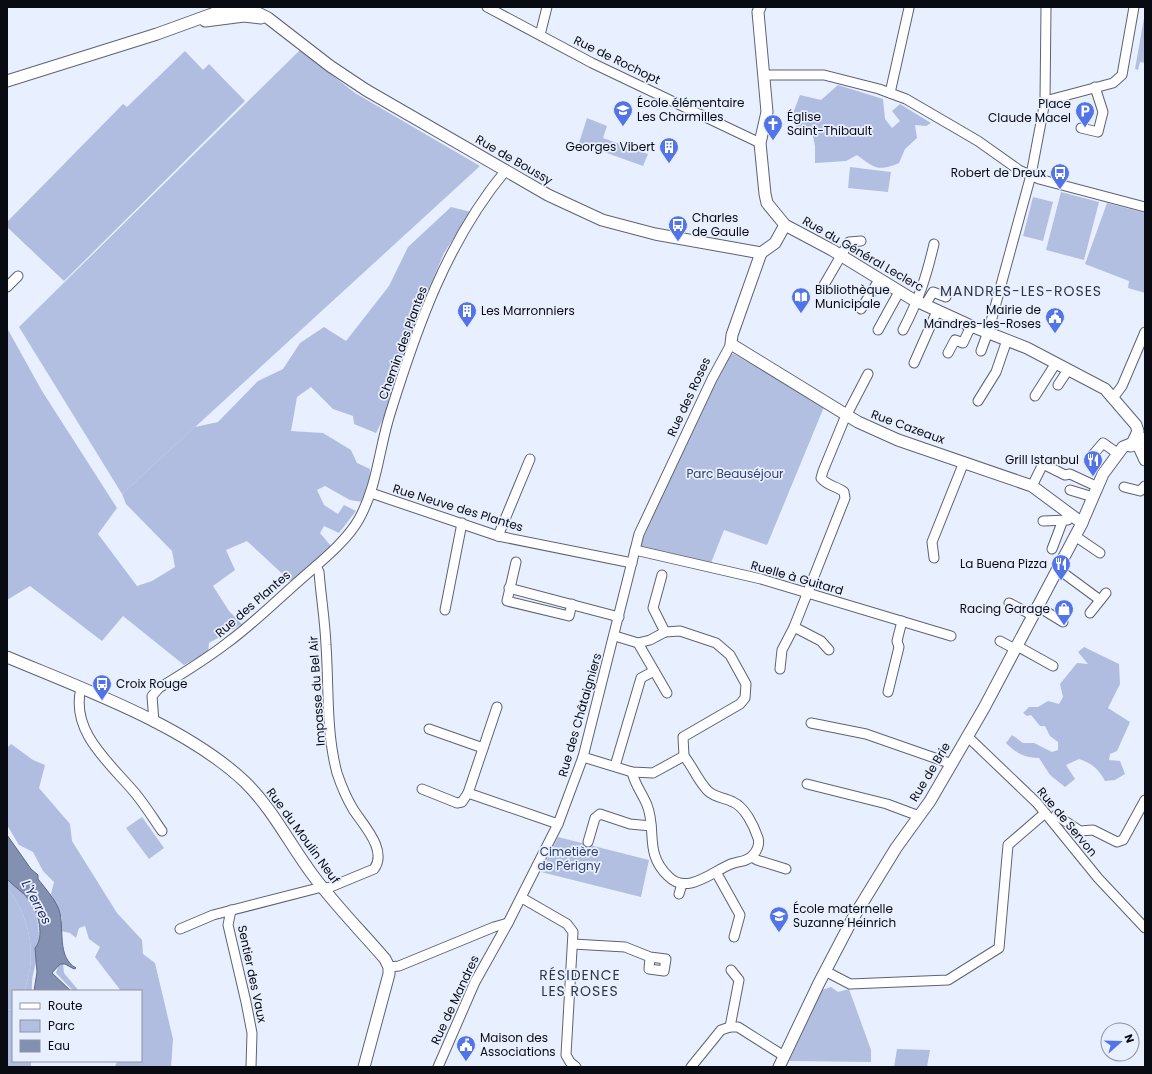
<svg xmlns="http://www.w3.org/2000/svg" width="1152" height="1074" viewBox="0 0 1152 1074" font-family="Poppins,sans-serif">
<rect width="100%" height="100%" fill="#e8efff"/>
<g fill="#b3bfe0">
<path d="M1144,18L1145,63L1140,62L1138,70L1135,69Z"/>
<path d="M300,50L355,93L480,166L122,494L19,327Z"/>
<path d="M587,118L607,126L603,138L648,154L643,166L579,143Z"/>
<path d="M850,167L891,172L888,192L848,188Z"/>
<path d="M1061,192L1099,202L1084,260L1046,250Z"/>
<path d="M1033,197L1053,202L1043,241L1023,236Z"/>
<path d="M1107,203L1145,213V293L1128,288L1129,281L1085,264Z"/>
<path d="M729,354H734L824,407L767,545L724,530L711,563L641,547L644,536Z"/>
<path d="M142,817L164,848L149,859L126,828Z"/>
<path d="M558,837L649,860L641,897L541,872Z"/>
<path d="M7,888C30,915 38,958 24,991H13V1009L7,1010Z"/>
<path d="M831,987L838,992L849,989L871,1050V1062L789,1061L822,990Z"/>
</g>
<g fill="#b0bde1">
<path d="M185,51L203,70L209,64L245,101L64,281L7,227V222L123,104L127,107Z"/>
<path d="M838,85L883,99L885,119L892,128L900,121L892,111L900,104L931,123L926,126L915,125L917,138L905,149L899,163C877,172 875,168 857,155L846,161L815,163V146L812,132L796,127L793,113L800,95L821,100Z"/>
<path d="M451,207L471,212L444,253L418,314L393,399L376,433L354,424L353,416L333,409L311,387L297,397L291,431L323,433L351,450L357,463L370,469L369,487L362,502L350,500L325,486L317,490L324,505L338,514L344,505L356,511L339,533L324,526L320,533L331,546L294,579L290,581L247,541L226,550L235,570L213,586L229,611L242,624L209,643L208,652L184,665L123,616L102,641L30,586L7,600V328L42,391L117,508L98,534L137,586L152,581L175,567L172,551L126,504L122,494L195,427L218,422L258,381L283,369L300,343L324,327L346,341L389,286L408,247Z"/>
<path d="M1084,647L1119,664L1120,684L1108,708L1130,722L1117,751L1110,754L1109,760L1120,761L1125,774L1115,780L1105,781C1099,769 1091,763 1079,759L1066,765L1075,779L1065,787L1050,775L1039,758C1024,758 1016,753 1006,743L1012,735L1023,743H1034L1052,752L1058,750V742L1050,736L1045,726H1040L1031,715L1027,716L1023,713L1029,707H1038L1048,701L1059,704L1063,697L1060,684L1077,663L1088,664L1078,652Z"/>
<path d="M11,744L33,760L45,765L39,788L70,824L72,841L117,913L142,940L143,954L155,963L173,1039L171,1067H115L117,1061H141V991H121L95,957L100,947L89,939L85,926L79,928L76,938L70,933L61,931L62,918L51,894L54,882L43,871L33,852L19,845L7,825V748Z"/>
<path d="M7,874C27,897 39,906 39,939C39,944 40,950 38,955C35,967 31,978 32,991H24C38,958 30,915 7,888Z"/>
<path d="M62,954L64,973L79,991H73L56,973Z"/>
<path d="M13,1009V1061H31V1067H7V1010Z"/>
<path d="M897,1049L930,1050L927,1067H894Z"/>
</g>
<path fill="#8390b2" stroke="#5e6882" d="M7,835L31,869L38,875V879C45,888 55,899 59,910C65,927 56,957 76,968L74,969L65,964H60L52,973L71,991H34L37,972L35,948C45,937 38,912 30,901C24,892 14,887 7,879Z"/>
<g fill="none" stroke-linecap="round" stroke-linejoin="round">
<g stroke="#5d6374" stroke-width="11">
<g id="minor">
<path d="M487,7L592,63L760,143"/>
<path d="M540,35L547,7"/>
<path d="M765,75H824L879,89L906,99L978,141L1019,170L1039,179L1145,207"/>
<path d="M890,93L909,8"/>
<path d="M1045,101L1113,83L1122,75L1134,7"/>
<path d="M1081,128L1098,132L1103,112L1095,87"/>
<path d="M824,285L849,242L861,241"/>
<path d="M7,287L18,276"/>
<path d="M925,305L933,292L946,297"/>
<path d="M861,309L879,280"/>
<path d="M878,330L899,292"/>
<path d="M903,330C919,299 926,278 934,244"/>
<path d="M981,351L989,329L1031,175L1045,101L1046,7"/>
<path d="M948,353L955,340L963,343L971,326"/>
<path d="M914,363L937,311"/>
<path d="M1058,385L1068,370"/>
<path d="M1035,396L1056,363"/>
<path d="M1113,398L1122,386L1145,332"/>
<path d="M978,401L996,372L1007,340"/>
<path d="M1091,457L1103,443L1117,453"/>
<path d="M1032,486L1043,464L1065,475L1070,474L1098,487"/>
<path d="M1124,487L1140,491L1145,486"/>
<path d="M1070,490L1093,497"/>
<path d="M371,493L498,536L632,563"/>
<path d="M1043,521L1068,520"/>
<path d="M498,536L530,459"/>
<path d="M1075,536L1100,553"/>
<path d="M1052,549L1063,520"/>
<path d="M635,550L761,579L951,636"/>
<path d="M934,558L932,542L964,462"/>
<path d="M516,562L507,601L569,616L572,604"/>
<path d="M1058,569L1100,600"/>
<path d="M662,575L653,608L665,632"/>
<path d="M509,588L619,617"/>
<path d="M1009,603L1032,615"/>
<path d="M1037,606L1063,622"/>
<path d="M445,610L462,523"/>
<path d="M1090,613L1106,593"/>
<path d="M794,627L821,641L829,650"/>
<path d="M615,636L638,643L650,640L665,632L680,631L716,643L730,655L746,684L745,698L740,704L683,737L684,756"/>
<path d="M1000,641L1015,649"/>
<path d="M638,643L667,693"/>
<path d="M1017,646L1053,666"/>
<path d="M780,669L782,650L794,627L845,498L844,492C837,486 827,486 821,478L823,471L844,420L868,374"/>
<path d="M81,688C70,732 110,763 135,793C145,805 153,818 162,831"/>
<path d="M888,692L899,647L897,641L902,621"/>
<path d="M497,707L468,793L558,824"/>
<path d="M154,722L152,696L159,688C182,674 205,660 227,643C253,624 276,601 300,580C319,563 347,541 359,519C377,487 379,449 390,414C417,327 447,241 506,170"/>
<path d="M811,723L866,734L952,764"/>
<path d="M429,729L483,748"/>
<path d="M967,736L1037,803L1098,878L1145,928"/>
<path d="M583,757L632,772L653,773L684,756"/>
<path d="M615,766L641,678L654,671"/>
<path d="M632,772C635,785 642,793 647,805C657,830 644,853 668,876C687,896 713,871 731,864C739,861 747,862 753,855C757,851 760,844 758,838C754,826 745,807 733,802C725,798 714,797 708,791C698,781 693,767 684,756"/>
<path d="M807,784L887,804L919,816"/>
<path d="M422,789L457,803L462,802L468,793"/>
<path d="M1056,815L1080,831L1093,830L1117,842L1123,840L1145,800"/>
<path d="M588,842L595,818L600,814L630,824L651,826"/>
<path d="M752,857L757,860L786,869"/>
<path d="M716,872L740,915L734,937"/>
<path d="M679,894L682,884"/>
<path d="M522,898L567,924L573,932L566,1055L570,1062L576,1067"/>
<path d="M231,910L228,925L246,1002L252,1033L251,1067"/>
<path d="M180,929L213,915L322,887L328,888L374,869C388,850 363,825 353,809C347,799 341,785 337,773C326,732 329,688 326,645C325,621 321,597 319,572L316,566"/>
<path d="M573,944L625,947L650,957L649,969L664,971L666,959L650,957"/>
<path d="M389,967L399,966L494,927L508,923"/>
<path d="M825,971L850,984L948,980L999,948L1008,845L1045,813"/>
<path d="M730,1027L739,980L731,970"/>
<path d="M438,1067L475,982L508,923L558,824L583,757L639,534L712,379L731,344"/>
<path d="M691,1067L721,1030L730,1027H738L784,1056"/>
</g>
</g>
<g stroke="#5d6374" stroke-width="13">
<g id="tertiary">
<path d="M241,7L256,12L268,18L330,66L366,90L548,195L602,220L655,234L761,253"/>
<path d="M760,7L758,12L767,112L760,143L765,194L767,203L785,225L832,250L912,299L971,326L1027,348L1105,389L1136,425L1138,431L1131,446"/>
<path d="M205,21L244,16L261,18"/>
<path d="M7,81L157,34L223,10L240,7"/>
<path d="M761,253L732,335L731,344L858,422L898,440L1032,486L1082,523"/>
<path d="M761,253L775,243L785,225"/>
<path d="M1133,444L1139,447L1145,460"/>
<path d="M7,657C83,689 184,725 244,781C272,808 289,843 312,874C334,904 361,931 385,959L389,967V974L364,1067"/>
<path d="M779,1067L819,983L853,918L896,848L930,801L984,708L1081,525L1103,474L1123,447L1145,438"/>
</g>
</g>
<use href="#minor" stroke="#fff" stroke-width="9"/>
<use href="#tertiary" stroke="#fff" stroke-width="11"/>
</g>
<defs>
<g id="school-pin" transform="scale(1)"><path d="M0 17L-7.5 6A9.5 9.5 0 1 1 7.5 6Z" fill="#5373e8" stroke="#e8efff"/><path d="M0-5L7-2L0 1L-7-2ZM-4 1L0 2.5L4 1V4Q0 6-4 4Z" fill="#fff"/></g>
<g id="parking-pin" transform="scale(1)"><path d="M0 17L-7.5 6A9.5 9.5 0 1 1 7.5 6Z" fill="#5373e8" stroke="#e8efff"/><path d="M-3.5-5.5H1a3.5 3.5 0 0 1 0 7H-1V5.5H-3.5ZM-1-3.4V-.6H.8a1.4 1.4 0 0 0 0-2.8Z" fill="#fff"/></g>
<g id="church-pin" transform="scale(1)"><path d="M0 17L-7.5 6A9.5 9.5 0 1 1 7.5 6Z" fill="#5373e8" stroke="#e8efff"/><path d="M-1.2-6h2.4v3.5h3.3v2.4h-3.3V6h-2.4V-.1h-3.3v-2.4h3.3Z" fill="#fff"/></g>
<g id="building-pin" transform="scale(1)"><path d="M0 17L-7.5 6A9.5 9.5 0 1 1 7.5 6Z" fill="#5373e8" stroke="#e8efff"/><path d="M-4-6H4V6H1V3H-1V6H-4ZM-2.5-4.3h1.7v1.8h-1.7ZM.8-4.3h1.7v1.8H.8ZM-2.5-1h1.7V.8h-1.7ZM.8-1h1.7V.8H.8Z" fill="#fff"/></g>
<g id="bus-pin" transform="scale(1)"><path d="M0 17L-7.5 6A9.5 9.5 0 1 1 7.5 6Z" fill="#5373e8" stroke="#e8efff"/><path d="M-5-6H5V4H4V6H2V4H-2V6H-4V4H-5ZM-3.5-4V0h7V-4ZM-3.5 1.2v1.5H-2V1.2ZM2 1.2v1.5H3.5V1.2Z" fill="#fff"/></g>
<g id="library-pin" transform="scale(1)"><path d="M0 17L-7.5 6A9.5 9.5 0 1 1 7.5 6Z" fill="#5373e8" stroke="#e8efff"/><path d="M-6-4Q-3-5.5-.7-3.5V5Q-3 3-6 4ZM6-4Q3-5.5 .7-3.5V5Q3 3 6 4Z" fill="#fff"/></g>
<g id="civic-pin" transform="scale(1)"><path d="M0 17L-7.5 6A9.5 9.5 0 1 1 7.5 6Z" fill="#5373e8" stroke="#e8efff"/><path d="M-.6-6.5H3V-4.5H.6V-3L4-1V1h2V6H-6V1h2V-1L-.6-3ZM-1.2 2.5V6h2.4V2.5Z" fill="#fff"/></g>
<g id="restaurant-pin" transform="scale(1)"><path d="M0 17L-7.5 6A9.5 9.5 0 1 1 7.5 6Z" fill="#5373e8" stroke="#e8efff"/><path d="M-5-6h1v4h1v-4h1v4h1v-4h1v5L-1.5 .5V6h-2V.5L-5-1ZM5-6V6H3V1.5H1.5Q1.5-4 5-6Z" fill="#fff"/></g>
<g id="shop-pin" transform="scale(1)"><path d="M0 17L-7.5 6A9.5 9.5 0 1 1 7.5 6Z" fill="#5373e8" stroke="#e8efff"/><path d="M-5-2.5h2.3a2.7 3.5 0 0 1 5.4 0H5L5.5 6h-11ZM-1.5-2.5h3a1.5 2.3 0 0 0-3 0Z" fill="#fff"/></g>
</defs>
<g fill-rule="evenodd">
<use href="#school-pin" x="623" y="110"/>
<use href="#parking-pin" x="1085" y="111"/>
<use href="#church-pin" x="773" y="124"/>
<use href="#building-pin" x="669" y="147"/>
<use href="#bus-pin" x="1060" y="173"/>
<use href="#bus-pin" x="678" y="225"/>
<use href="#library-pin" x="801" y="297"/>
<use href="#building-pin" x="467" y="311"/>
<use href="#civic-pin" x="1055" y="317"/>
<use href="#restaurant-pin" x="1093" y="460"/>
<use href="#restaurant-pin" x="1061" y="564"/>
<use href="#shop-pin" x="1064" y="609"/>
<use href="#bus-pin" x="102" y="684"/>
<use href="#school-pin" x="779" y="916"/>
<use href="#civic-pin" x="466" y="1045"/>
</g>
<g text-anchor="middle" stroke-width="3.5" stroke-linejoin="round" paint-order="stroke">
<g font-size="12" fill="#090b12" stroke="#e8efff">
<text transform="translate(617 60) rotate(26)" y="4">Rue de Rochopt</text>
<text transform="translate(514 160) rotate(30)" y="4">Rue de Boussy</text>
<text transform="translate(863 254) rotate(30)" y="4">Rue du Général Leclerc</text>
<text transform="translate(403 343) rotate(-70)" y="4">Chemin des Plantes</text>
<text transform="translate(689 397) rotate(-65)" y="4">Rue des Roses</text>
<text transform="translate(908 427) rotate(20)" y="4">Rue Cazeaux</text>
<text transform="translate(458 508) rotate(17)" y="4">Rue Neuve des Plantes</text>
<text transform="translate(797 578) rotate(16)" y="4">Ruelle à Guitard</text>
<text transform="translate(253 604) rotate(-41)" y="4">Rue des Plantes</text>
<text transform="translate(317 691) rotate(-94)" y="4">Impasse du Bel Air</text>
<text transform="translate(580 715) rotate(-74)" y="4">Rue des Châtaigniers</text>
<text transform="translate(930 772) rotate(-59)" y="4">Rue de Brie</text>
<text transform="translate(1067 822) rotate(50)" y="4">Rue de Servon</text>
<text transform="translate(303 836) rotate(54)" y="4">Rue du Moulin Neuf</text>
<text transform="translate(252 974) rotate(78)" y="4">Sentier des Vaux</text>
<text transform="translate(455 1000) rotate(-65)" y="4">Rue de Mandres</text>
</g>
<g font-size="12" fill="#090b12" stroke="#e8efff" text-anchor="start">
<text x="637" y="107">École élémentaire<tspan x="637" dy="14">Les Charmilles</tspan></text>
<text x="1071" y="108" text-anchor="end">Place<tspan x="1071" dy="14">Claude Macel</tspan></text>
<text x="787" y="121">Église<tspan x="787" dy="14">Saint-Thibault</tspan></text>
<text x="655" y="151" text-anchor="end">Georges Vibert</text>
<text x="1046" y="177" text-anchor="end">Robert de Dreux</text>
<text x="692" y="222">Charles<tspan x="692" dy="14">de Gaulle</tspan></text>
<text x="815" y="294">Bibliothèque<tspan x="815" dy="14">Municipale</tspan></text>
<text x="1041" y="314" text-anchor="end">Mairie de<tspan x="1041" dy="14">Mandres-les-Roses</tspan></text>
<text x="481" y="315">Les Marronniers</text>
<text x="1079" y="464" text-anchor="end">Grill Istanbul</text>
<text x="1047" y="568" text-anchor="end">La Buena Pizza</text>
<text x="1050" y="613" text-anchor="end">Racing Garage</text>
<text x="116" y="688">Croix Rouge</text>
<text x="793" y="913">École maternelle<tspan x="793" dy="14">Suzanne Heinrich</tspan></text>
<text x="480" y="1042">Maison des<tspan x="480" dy="14">Associations</tspan></text>
</g>
<g font-size="12" fill="#314070" stroke="#e8efff">
<text x="735" y="478">Parc Beauséjour</text>
<text x="569" y="856">Cimetière<tspan x="569" dy="14">de Périgny</tspan></text>
</g>
<g font-size="13" font-style="italic" fill="#192653" stroke="#e8efff">
<text transform="translate(37 902) rotate(62)" y="5">L'Yerres</text>
</g>
<g font-size="14" letter-spacing="1" fill="#303646" stroke="#e8efff">
<text x="1021" y="296">MANDRES-LES-ROSES</text>
<text x="580" y="980">RÉSIDENCE<tspan x="580" dy="16">LES ROSES</tspan></text>
</g>
</g>
<rect width="1152" height="1074" fill="none" stroke="#090b12" stroke-width="16"/>
<rect x="12" y="990" width="130" height="72" fill="#e8efff" stroke="#8f94a0"/>
<rect x="20" y="1003" width="20" height="6" fill="#ffffff" stroke="#8f94a0"/>
<text x="48" y="1010" font-size="12" fill="#090b12">Route</text>
<rect x="20" y="1020" width="20" height="12" fill="#b3bfe0" stroke="#8f94a0"/>
<text x="48" y="1030" font-size="12" fill="#090b12">Parc</text>
<rect x="20" y="1040" width="20" height="12" fill="#8390b2" stroke="#8f94a0"/>
<text x="48" y="1050" font-size="12" fill="#090b12">Eau</text>
<g transform="translate(1120 1042) rotate(70)"><circle r="19" fill="#e8efff" stroke="#8f94a0"/>
<path d="M0-3L7 15L0 10L-7 15Z" fill="#5373e8"/>
<text y="-6" font-size="11" font-weight="bold" text-anchor="middle" fill="#090b12">N</text>
</g>
</svg>
